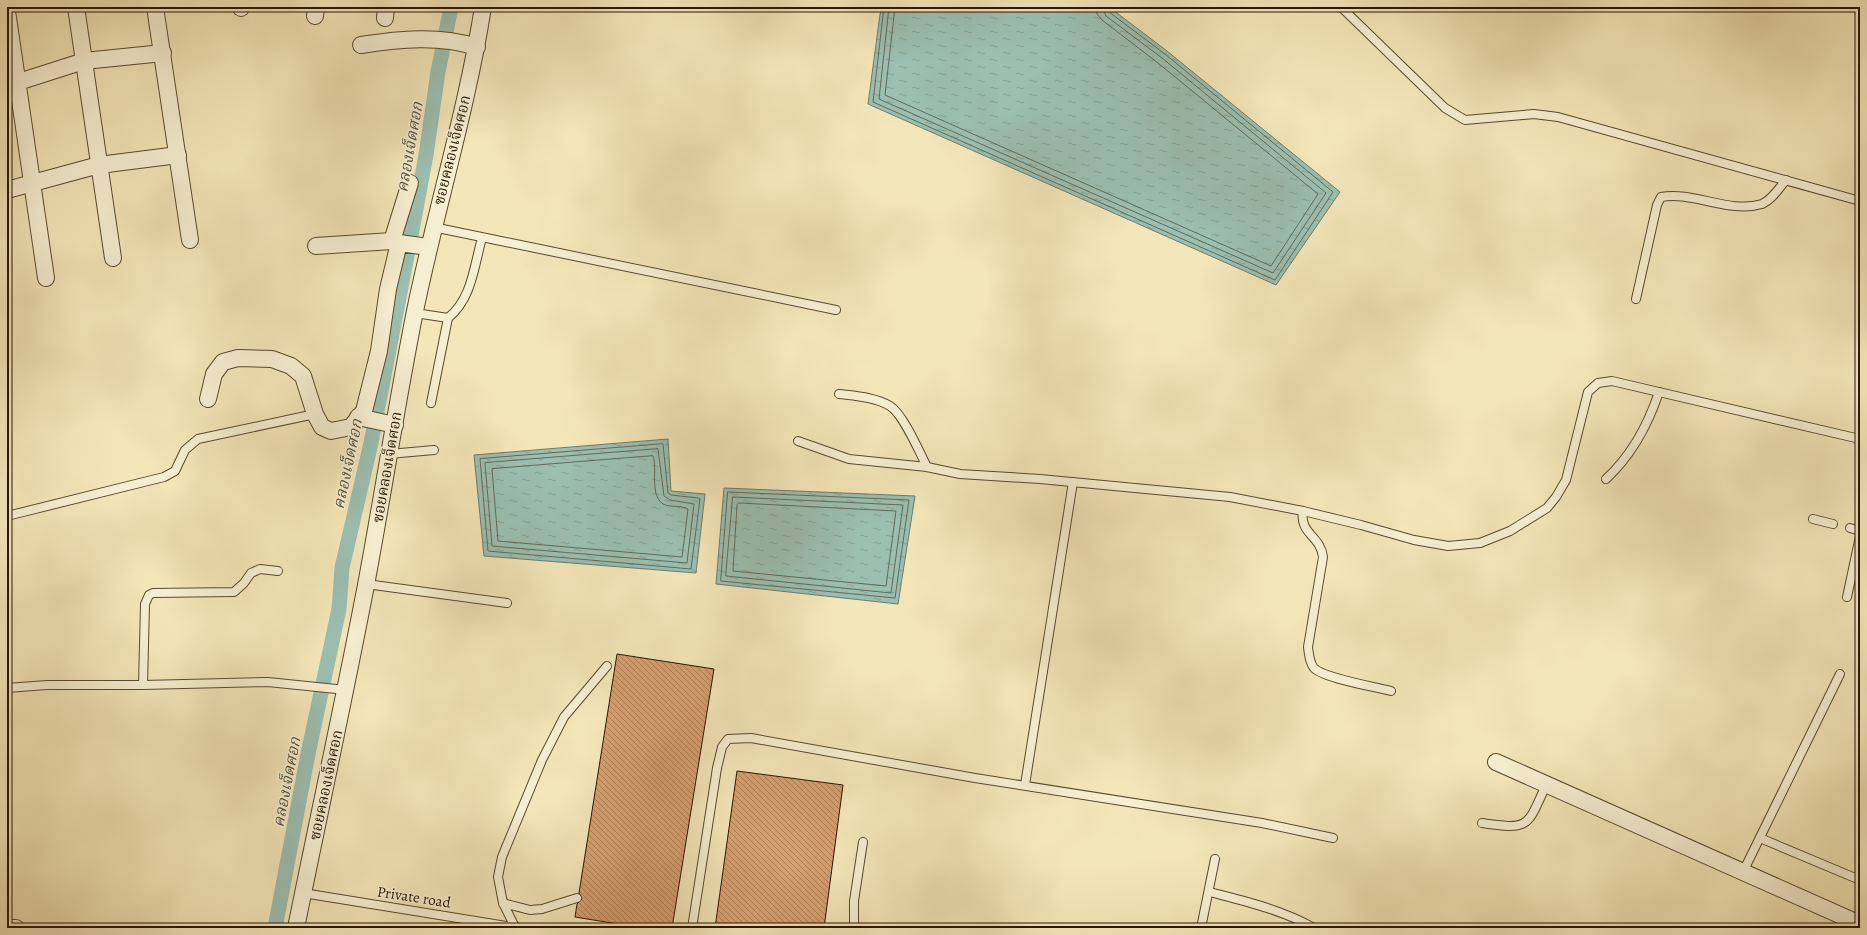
<svg xmlns="http://www.w3.org/2000/svg" width="1867" height="935" viewBox="0 0 1867 935" font-family="Alegreya,'Noto Serif Thai',serif">
<defs>
<pattern id="water-ripples" width="26" height="14" patternUnits="userSpaceOnUse"><rect width="26" height="14" fill="#9bbfb1"/><path d="M2 4q2-2 4 0t4 0M15 11q2-2 4 0t4 0" fill="none" stroke="#86a396"/></pattern>
<pattern id="building-back-hatch" width="6" height="6" patternUnits="userSpaceOnUse"><rect width="6" height="6" fill="#d79e6f"/><path d="M-1 5l2 2M0 0l6 6M5-1l2 2" fill="none" stroke="#ae8059"/></pattern>
</defs>
<rect width="100%" height="100%" fill="#f3e6b8"/>
<filter id="stains"><feTurbulence type="fractalNoise" baseFrequency=".005" numOctaves="4"/><feColorMatrix values="0 0 0 0 .2 0 0 0 0 .09 0 0 0 0 .02 0 0 0 .5 -.17"/></filter>
<radialGradient id="worn" r=".72"><stop offset=".6" stop-color="#630" stop-opacity="0"/><stop offset="1" stop-color="#630" stop-opacity=".3"/></radialGradient>
<g fill="url(#water-ripples)" stroke="#6d7b6a">
<path d="M881,7H1109L1167,51L1340,192L1276,285L868,104Z"/>
<path d="M668,439L671,491L705,494L696,573L484,556L474,455Z"/>
<path d="M724,488L915,496L898,604L716,584Z"/>
</g>
<g fill="none" stroke-linecap="round" stroke-linejoin="round">
<g stroke="#616a58" stroke-width="1">
<path d="M884,7L873,102L1275,280L1333,192L1165,54L1109,12L1107,7"/>
<path d="M889,7L879,99L1273,273L1326,193L1162,58L1106,16L1102,7"/>
<path d="M895,7L885,95L1271,266L1318,194L1158,63L1102,20L1097,14L1096,7"/>
<path d="M663,444L668,493L671,495L698,498L700,499L691,569L488,551L480,459Z"/>
<path d="M658,449L664,496L670,500L694,504L687,563L492,546L485,463Z"/>
<path d="M653,456C658,469 649,494 663,504C671,508 681,505 688,509L682,557L498,541L492,469Z"/>
<path d="M728,492L909,500L895,598L721,581Z"/>
<path d="M733,497L903,505L891,593L726,576Z"/>
<path d="M739,503L896,511L886,586L733,571L737,505Z"/>
</g>
<path stroke="#9bbfb1" stroke-width="15" d="M275,928L308,754L339,609L342,568L371,443L412,230L426,155L438,72L451,7"/>
</g>
<g fill="url(#building-back-hatch)" stroke="#271500">
<path d="M617,654L714,669L672,928H643L575,917L577,904L582,899L579,893Z"/>
<path d="M737,771L843,785L824,928H715Z"/>
</g>
<g fill="none" stroke-linecap="round" stroke-linejoin="round">
<g stroke="#5a492e" stroke-width="10">
<g id="service">
<path d="M1341,7L1445,108L1465,120L1534,114L1558,117L1860,201"/>
<path d="M433,227L836,310"/>
<path d="M1636,299L1657,205L1661,197C1694,191 1729,214 1762,204C1772,200 1779,188 1786,180"/>
<path d="M415,313L448,318L431,403"/>
<path d="M448,318C472,299 474,266 482,238"/>
<path d="M839,394C855,396 875,397 890,406C903,414 919,451 927,467"/>
<path d="M798,441L849,459L927,467L960,474L1040,479L1230,497L1303,511L1361,525L1414,540L1448,546L1480,543L1510,531L1547,508L1556,497L1566,480L1588,392L1598,383L1612,381L1860,439"/>
<path d="M389,454L434,450"/>
<path d="M1606,479C1632,455 1648,425 1659,392"/>
<path d="M1303,511C1299,534 1321,536 1323,557L1308,647C1309,654 1309,662 1314,668C1323,678 1376,687 1391,691"/>
<path d="M7,516L164,477L175,471L185,450L198,439L315,414"/>
<path d="M1813,519L1833,524"/>
<path d="M1850,528L1860,531"/>
<path d="M366,584L507,603"/>
<path d="M1847,597L1860,536"/>
<path d="M143,685L145,604L149,595L153,593L234,592L244,583L251,573L260,569L278,571"/>
<path d="M7,688L47,685H143L268,682L346,690"/>
<path d="M1025,785L1073,482"/>
<path d="M1482,823C1530,830 1527,827 1546,785"/>
<path d="M1760,838L1860,880"/>
<path d="M1743,872L1840,674"/>
<path d="M1210,892C1244,901 1283,910 1314,928"/>
<path d="M303,893L519,928"/>
<path d="M503,903L530,910L542,909L577,898"/>
<path d="M515,927L503,903L498,877L502,857L542,760L564,717L607,666"/>
<path d="M692,928L717,768L722,747L728,739L751,738L975,778L1262,823L1333,838"/>
<path d="M854,928V901L863,842"/>
<path d="M1201,928L1215,859"/>
</g>
</g>
<g stroke="#5a492e" stroke-width="18">
<g id="minor">
<path d="M76,7L113,258"/>
<path d="M155,7L190,240"/>
<path d="M241,8V7"/>
<path d="M7,11L46,278"/>
<path d="M315,16L316,7"/>
<path d="M385,18L386,7"/>
<path d="M361,45C400,39 439,35 477,47"/>
<path d="M9,85L84,61L163,53"/>
<path d="M7,190L99,165L178,155"/>
<path d="M392,241L410,183"/>
<path d="M316,246L392,241L399,243"/>
<path d="M208,399L214,374L223,362L238,358L272,359L291,366L303,376L315,414L322,427L331,431L351,427L364,411L379,351L388,289L399,243L429,247"/>
<path d="M358,417L395,425"/>
<path d="M1496,762L1860,924"/>
<path d="M7,928H16"/>
<path d="M296,928C319,814 344,700 366,585C383,494 397,402 415,311C436,209 467,109 483,7"/>
</g>
</g>
<use href="#service" stroke="#f7efd1" stroke-width="8"/>
<use href="#minor" stroke="#f7efd1" stroke-width="16"/>
</g>
<g text-anchor="middle" stroke-width="3" stroke-linejoin="round" paint-order="stroke">
<g font-size="15" fill="#271500" stroke="#f7efd1">
<text transform="translate(452 150) rotate(-76)" y="5">ซอยคลองเจ็ดศอก</text>
<text transform="translate(387 467) rotate(-80)" y="5">ซอยคลองเจ็ดศอก</text>
<text transform="translate(326 785) rotate(-78)" y="5">ซอยคลองเจ็ดศอก</text>
<text transform="translate(414 897) rotate(9)" y="5">Private road</text>
</g>
<g font-size="16" font-style="italic" fill="#50503e" stroke="#f7efd1">
<text transform="translate(409 147) rotate(-80)" y="6">คลองเจ็ดศอก</text>
<text transform="translate(347 464) rotate(-78)" y="6">คลองเจ็ดศอก</text>
<text transform="translate(286 782) rotate(-79)" y="6">คลองเจ็ดศอก</text>
</g>
</g>
<rect width="1867" height="935" fill="none" stroke="#f3e6b8" stroke-width="24"/>
<rect x="8" y="8" width="1851" height="919" fill="none" stroke="#271500" stroke-width="2"/>
<rect x="12" y="12" width="1843" height="911" fill="none" stroke="#271500"/>
<rect width="100%" height="100%" filter="url(#stains)"/>
<rect width="100%" height="100%" fill="url(#worn)"/>
</svg>
